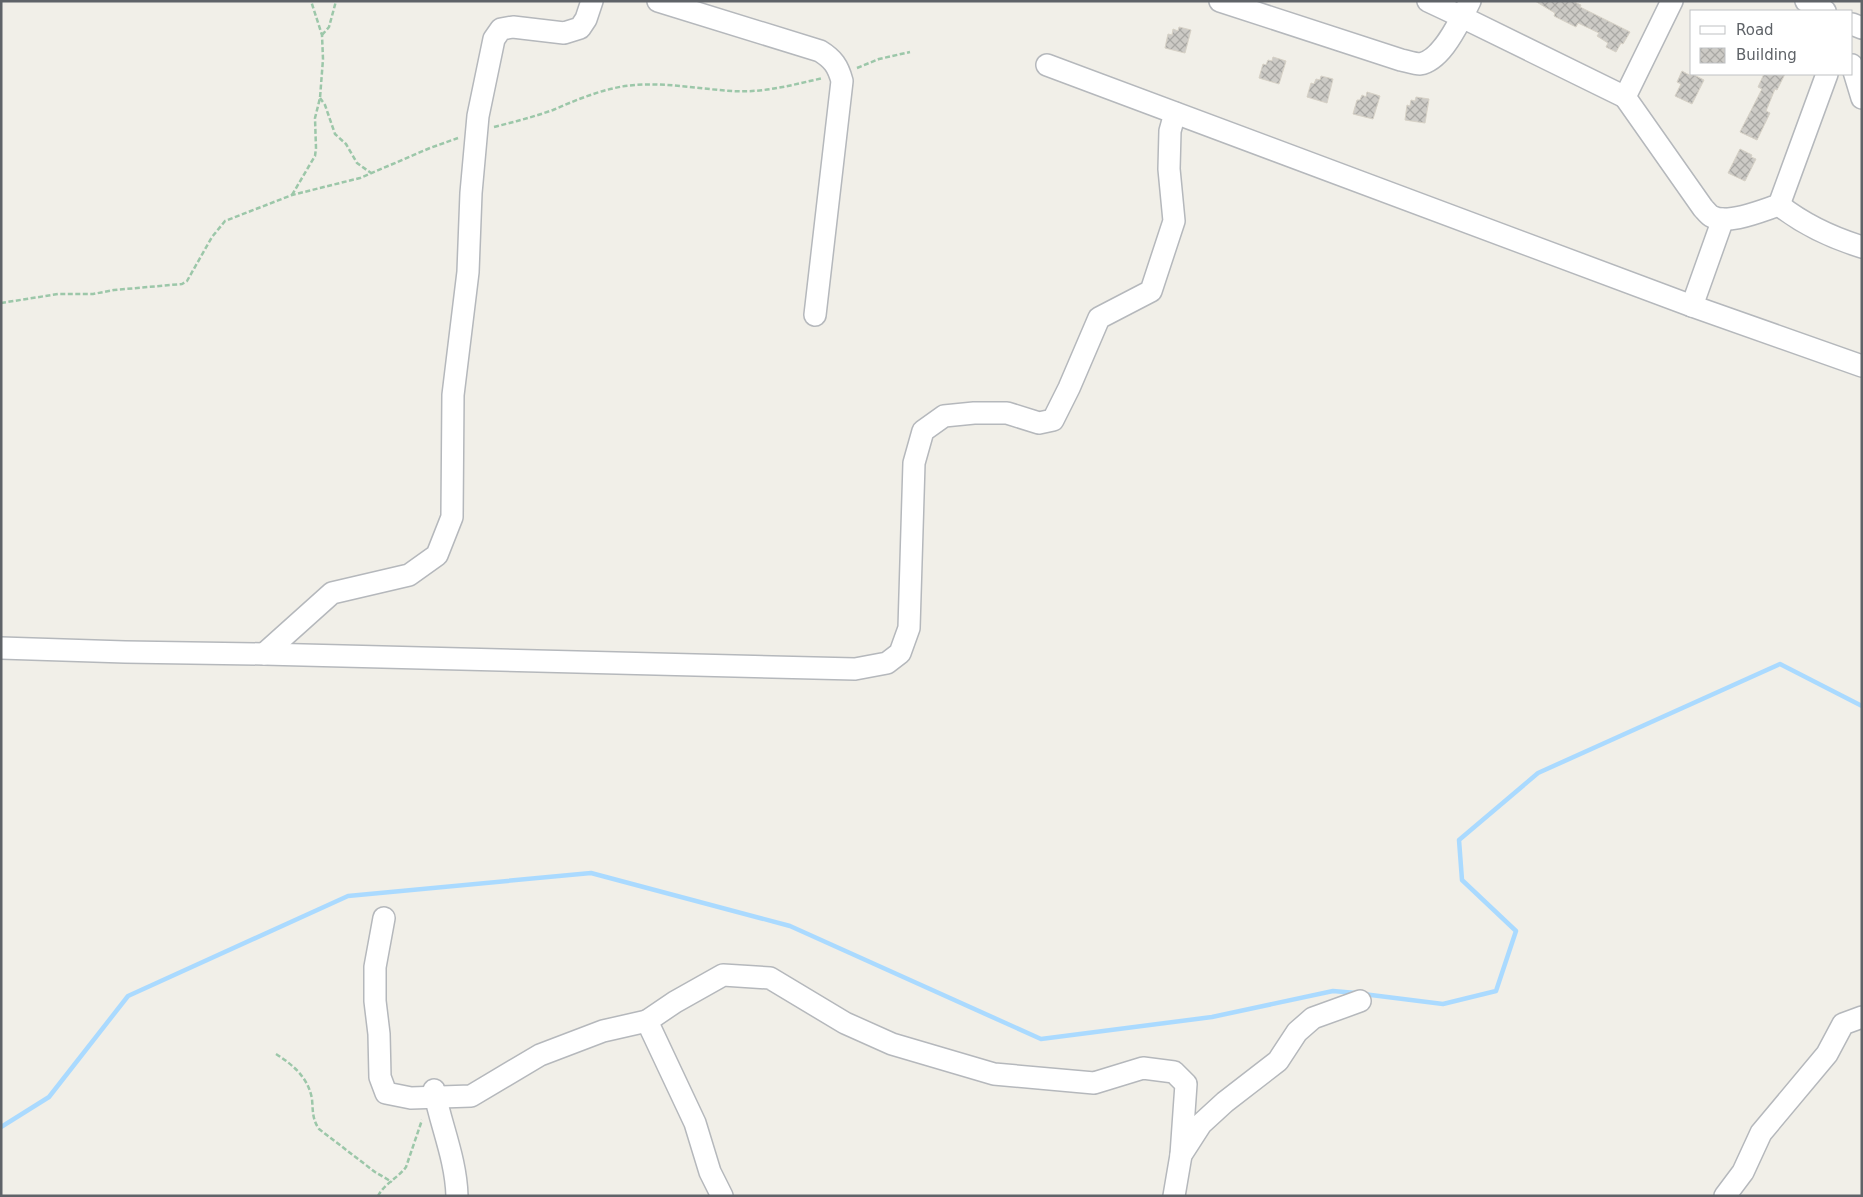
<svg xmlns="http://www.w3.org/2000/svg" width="1863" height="1197" viewBox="0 0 1863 1197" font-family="'DejaVu Sans',sans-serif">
<defs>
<pattern id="building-cross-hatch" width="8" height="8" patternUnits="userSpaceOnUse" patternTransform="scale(1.25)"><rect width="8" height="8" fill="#cccac5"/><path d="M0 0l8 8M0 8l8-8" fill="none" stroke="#a9a8a4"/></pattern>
</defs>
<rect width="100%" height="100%" fill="#f1efe8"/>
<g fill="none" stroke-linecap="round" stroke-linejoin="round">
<g stroke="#aadaff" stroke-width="4.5">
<path d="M1363,994L1443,1004L1496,991L1516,931L1462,880L1459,840L1538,773L1780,664L1862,706"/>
<path d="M1,1127L49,1097L128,996L348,896L591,873L790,926L1041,1039L1212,1017L1333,991L1356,993"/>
</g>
</g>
<g fill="url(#building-cross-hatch)" stroke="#d6d1c6">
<path d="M1535,1H1572L1581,5L1580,7L1630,32L1623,44L1621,43L1616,52L1606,47L1608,43L1597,36L1599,33L1578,23L1576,27L1554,16L1555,13Z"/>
<path d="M1179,27L1191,30L1185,53L1165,48L1168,34L1172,35L1173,29L1178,31Z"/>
<path d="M1273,57L1286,61L1279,84L1259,78L1263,64L1266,65L1268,60L1272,61Z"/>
<path d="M1682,71L1691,76L1692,74L1704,80L1692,104L1675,96L1681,84L1677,82Z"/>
<path d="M1764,74H1785L1777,90L1775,89L1766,111L1770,113L1757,140L1740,132L1762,89L1758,87Z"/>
<path d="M1321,76L1333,79L1327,103L1307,97L1311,83L1314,84L1316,79L1320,80Z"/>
<path d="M1367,92L1380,96L1373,119L1353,114L1357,100H1360L1362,95L1366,97Z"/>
<path d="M1416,97L1429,99L1425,123L1405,120L1407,105L1410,106L1411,100L1415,101Z"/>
<path d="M1740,149L1752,155L1751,157L1756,159L1745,181L1728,173Z"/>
</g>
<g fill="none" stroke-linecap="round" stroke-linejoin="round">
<g stroke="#b5b8bc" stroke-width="24">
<g id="minor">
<path d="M658,1L820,51C833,59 838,66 842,81L815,315"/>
<path d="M1220,1L1401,60C1406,61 1415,64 1420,64C1439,61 1454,32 1462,17L1625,97L1672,1"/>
<path d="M1428,1L1462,17L1470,1"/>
<path d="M1806,1L1825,11"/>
<path d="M1852,24L1862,28"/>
<path d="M1047,65L1692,306L1862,366"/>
<path d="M1852,65L1862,98"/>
<path d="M1625,97L1703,208C1705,210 1708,214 1711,216C1727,226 1763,210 1779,205L1827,74"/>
<path d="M1779,205C1803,224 1833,238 1862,247"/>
<path d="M1692,306L1723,219"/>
<path d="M1,648L125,652L264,654L855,669L887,663L900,653L909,628L914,463L923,431L944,416L974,413H1007L1039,423L1053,420L1069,388L1099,318L1151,291L1174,221L1169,169L1170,131L1175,113"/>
<path d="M264,654L332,593L409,575L437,555L452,517L453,395L468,272L471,193L478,116L494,39L501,29L513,27L564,33L580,28L586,19L592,1"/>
<path d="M384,918L375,967V1001L379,1034L380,1077L386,1093L411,1098L471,1096L540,1055L603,1031L647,1021"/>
<path d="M434,1090C441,1126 456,1159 457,1196"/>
<path d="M722,1196L710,1172L695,1123L647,1021L675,1002L723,975L770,978L845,1023L892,1044L994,1074L1094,1083L1143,1068L1174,1072L1186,1084L1181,1155"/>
<path d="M1174,1196L1181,1155L1201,1124L1225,1102L1278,1061L1297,1032L1313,1018L1360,1001"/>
<path d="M1725,1196L1743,1172L1761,1133L1827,1054L1843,1024L1862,1017"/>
</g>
</g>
<g stroke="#9cc7a9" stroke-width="2.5" stroke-dasharray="5 2.5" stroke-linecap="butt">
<path d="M322,35L329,27L336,1"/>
<path d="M857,68L879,59L910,52"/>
<path d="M320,98L325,105L335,134L346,144L357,163L371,173"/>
<path d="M494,127C514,122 533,117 553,110C576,100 600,90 625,86C661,81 697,89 732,91C764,93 792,85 823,78"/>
<path d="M292,195L309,166L315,156L316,148L315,118L320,98L323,59L322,35L311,1"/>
<path d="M1,303L58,294H93L114,290L182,284L187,281L212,237L225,221L292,195L360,178L430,148L458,138"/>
<path d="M276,1054C293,1065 308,1077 312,1099C313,1110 312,1119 319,1129L375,1172L392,1182"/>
<path d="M378,1196C384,1184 398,1178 406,1167L422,1120"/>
</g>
<use href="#minor" stroke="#fff" stroke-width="21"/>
</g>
<rect width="1863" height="1197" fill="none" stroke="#5f6368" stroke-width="5"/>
<rect x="1690" y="10" width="162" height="65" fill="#ffffff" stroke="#bfc1c3"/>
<rect x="1700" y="26" width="25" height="8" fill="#ffffff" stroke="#bfc1c3"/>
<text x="1736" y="35" font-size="15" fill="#5f6368">Road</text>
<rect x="1700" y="48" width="25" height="15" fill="url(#building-cross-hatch)" stroke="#bfc1c3"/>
<text x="1736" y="60" font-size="15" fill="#5f6368">Building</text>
</svg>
